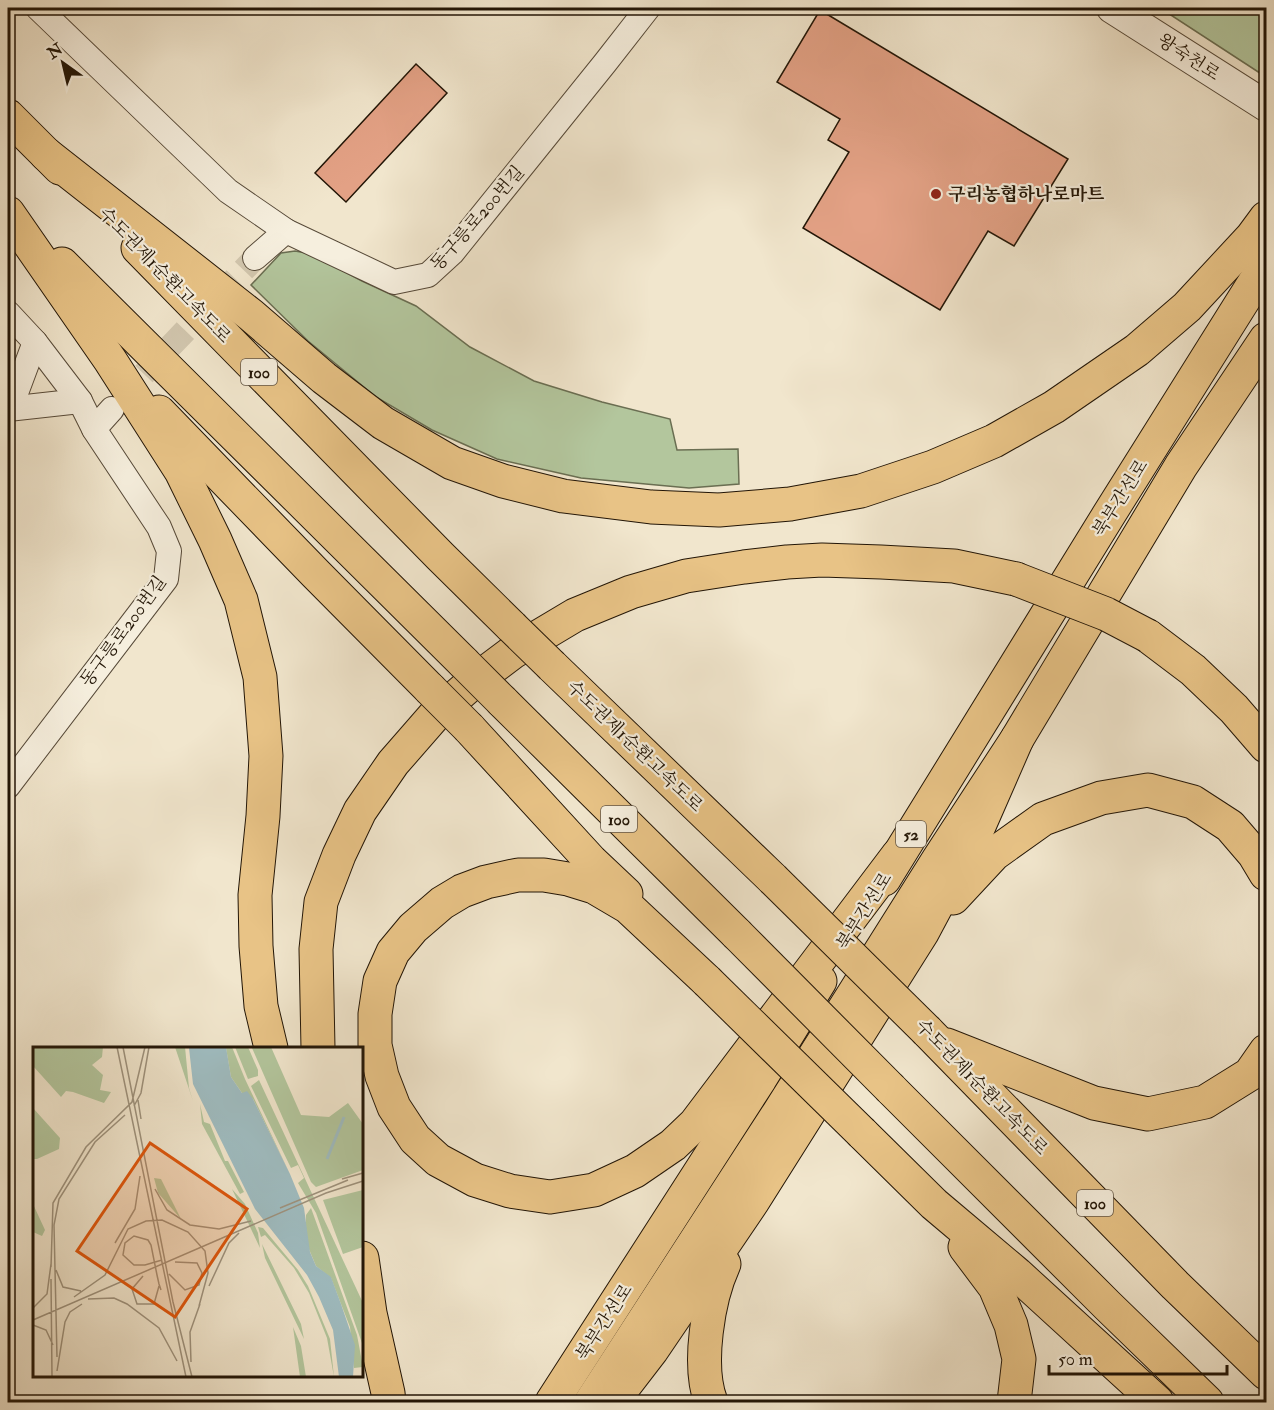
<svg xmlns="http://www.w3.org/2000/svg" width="1274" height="1410" viewBox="0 0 1274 1410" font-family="'IM FELL Double Pica','Noto Serif KR',serif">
<rect width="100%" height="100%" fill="#f1e6cd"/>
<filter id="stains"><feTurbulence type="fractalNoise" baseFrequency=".00333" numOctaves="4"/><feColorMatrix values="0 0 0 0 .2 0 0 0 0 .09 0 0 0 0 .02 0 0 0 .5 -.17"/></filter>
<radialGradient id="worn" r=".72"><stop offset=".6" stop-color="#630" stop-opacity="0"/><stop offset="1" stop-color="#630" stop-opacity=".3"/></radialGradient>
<g fill="#b3c69d" stroke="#6a6e52" stroke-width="1.5">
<path d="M1160,8H1266V77Z"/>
<path d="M295,251L312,254L362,281L416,306L470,347L534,381L602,402L670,419L677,450L738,449L739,484L689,488L581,478L497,459L432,430L376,397L308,341L251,285L281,253Z"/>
</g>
<g fill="#e3a185" stroke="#221506" stroke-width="1.5">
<path d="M820,10L1068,159L1014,246L988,231L940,310L803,228L849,152L828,140L840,119L777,82Z"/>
<path d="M416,64L447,93L346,202L315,173Z"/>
</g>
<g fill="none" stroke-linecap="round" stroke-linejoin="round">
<path stroke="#d2c7af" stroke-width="24" stroke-dasharray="24 12" stroke-linecap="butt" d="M119,400L255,258"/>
<g stroke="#564938" stroke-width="26">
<g id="minor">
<path d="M38,8L228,191L286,231"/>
<path d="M255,258L286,231L394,282L428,275L452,253L605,63L648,8"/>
<path d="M8,313L35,342L80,401L94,429"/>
<path d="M8,409L80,401"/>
<path d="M10,409L35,342"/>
<path d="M8,786L166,579L169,551L159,527L94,429L112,409"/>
</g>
</g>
<g stroke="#564938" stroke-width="32">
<path id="tertiary" d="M1112,8L1266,106"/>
</g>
<g stroke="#221506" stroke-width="35">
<g id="trunk">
<path d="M884,879L1108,516L1266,264"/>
<path d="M552,1402L760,1079L820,981"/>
<path d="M591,1402L780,1111L938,860L1017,739L1181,466L1266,339"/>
</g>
</g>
<g stroke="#221506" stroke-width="35">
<g id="motorway">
<path d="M8,116L60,168"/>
<path d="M46,154L251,315L324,378L383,423L452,463L503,481L563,496L651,507L719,510L790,504L861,491L933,467L994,441L1054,407L1137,350L1187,307L1252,237L1266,218"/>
<path d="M8,213L110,360L181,471L215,540L241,600L260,677L266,756L263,816L255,895L256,946L261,1006L271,1048"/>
<path d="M138,248L440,556L512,627"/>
<path d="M62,264L464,663"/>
<path d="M159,412L316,574L430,689"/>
<path d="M1148,636L1193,670L1234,709L1266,746"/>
<path d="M552,666L773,879"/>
<path d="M502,701L737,934"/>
<path d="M469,728L591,861L626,894"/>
<path d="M953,898L994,854L1043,819L1101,798L1148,790L1193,802L1230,826L1254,854L1266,874"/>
<path d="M707,981L628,907L594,887L568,879L544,875H518L486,882L462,891L442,903L413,928L393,952L380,981L375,1014V1045L382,1076L394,1107L415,1139L438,1160L475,1180L510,1191L550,1197L594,1190L635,1171L673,1145L695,1124L898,855"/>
<path d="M927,1031L1175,1285L1266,1373"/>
<path d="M947,1045L1094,1103L1148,1114L1205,1102L1250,1074L1266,1051"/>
<path d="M318,1048L316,949L321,902L339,855L360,811L393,763L434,716L473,682L513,652L575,615L631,592L686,576L744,567L787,562L822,560L881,562L954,566L1016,579"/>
<path d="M891,1089L1107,1305L1207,1402"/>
<path d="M862,1133L934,1204L1017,1274L1157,1402"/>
<path d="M965,1247L995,1287L1011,1325L1019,1359L1014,1402"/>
<path d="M362,1258L370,1313L388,1393L389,1402"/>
<path d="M612,1402L652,1350L753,1201L922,933L979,826L1017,739"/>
<path d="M711,1402C697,1365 708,1299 724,1264"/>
</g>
</g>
<use href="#minor" stroke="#f6efde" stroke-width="24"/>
<use href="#tertiary" stroke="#f6efde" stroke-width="30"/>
<use href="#trunk" stroke="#e8c386" stroke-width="33"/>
<use href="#motorway" stroke="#e8c386" stroke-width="33"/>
<g stroke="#221506" stroke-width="35" stroke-linecap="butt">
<g id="motorway-bridge">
<path d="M1016,579L1106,614L1148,636"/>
<path d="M512,627L552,666"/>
<path d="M464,663L502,701"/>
<path d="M430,689L469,728"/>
<path d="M773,879L927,1031"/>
<path d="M737,934L891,1089"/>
<path d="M707,981L862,1133"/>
</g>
</g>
<use href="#motorway-bridge" stroke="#e8c386" stroke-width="33"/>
</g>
<circle fill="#8f2418" stroke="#f6efde" stroke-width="2" cx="936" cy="194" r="6"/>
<g text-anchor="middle" stroke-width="4.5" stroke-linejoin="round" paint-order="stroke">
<g fill="#f6efde" stroke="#625647" stroke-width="1.5">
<rect x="241" y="359" width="36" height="26" rx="4.5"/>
<rect x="601" y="806" width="36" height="26" rx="4.5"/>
<rect x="896" y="821" width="30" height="26" rx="4.5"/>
<rect x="1077" y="1190" width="36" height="26" rx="4.5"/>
</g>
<g font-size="16" font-weight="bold" fill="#221506">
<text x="259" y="378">100</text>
<text x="619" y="825">100</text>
<text x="911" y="840">52</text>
<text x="1095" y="1209">100</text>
</g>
<g font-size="18" fill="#221506" stroke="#f6efde">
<text transform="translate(1189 57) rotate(33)" y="6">왕숙천로</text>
<text transform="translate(477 218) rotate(-49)" y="6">동구릉로200번길</text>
<text transform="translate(165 275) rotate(46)" y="6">수도권제1순환고속도로</text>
<text transform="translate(1120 498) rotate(-58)" y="6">북부간선로</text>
<text transform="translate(123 631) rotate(-54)" y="6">동구릉로200번길</text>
<text transform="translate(635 746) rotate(44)" y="6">수도권제1순환고속도로</text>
<text transform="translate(864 911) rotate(-58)" y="6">북부간선로</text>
<text transform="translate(982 1087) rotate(46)" y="6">수도권제1순환고속도로</text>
<text transform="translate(604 1322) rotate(-57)" y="6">북부간선로</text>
</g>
<g font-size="18" font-weight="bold" fill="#221506" stroke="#f6efde" text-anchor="start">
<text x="948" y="200">구리농협하나로마트</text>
</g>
</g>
<g transform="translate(33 1047)">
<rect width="330" height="330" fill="#f1e6cd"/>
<path d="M70,0L69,10L59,18L70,28L67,43L78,45L71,56L40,45L33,44L28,50L0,19V0ZM152,0L156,41L160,54L142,0ZM199,0L212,32L256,125L220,52L209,46L198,30L193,1ZM215,0L225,23V29L215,32L202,0ZM238,0L268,68L296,70L315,56L330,77V123L283,140L278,135L219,1ZM226,33L330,256V299L283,166L265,136L271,131L265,118L258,121L218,39ZM167,57L171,75L177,77L192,114H195L211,145L207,147L169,77ZM0,61L27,91L26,102L4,112H0ZM121,131L128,132L148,172L125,146ZM199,142L212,157L225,186L227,201ZM330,143V200L310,207L290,153ZM0,157L12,183L9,189L0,185ZM278,161L324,288L330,320L321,321L317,280L308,257L298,231L283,219L273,195V168ZM225,180L230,181L265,223L275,239L297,292L301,330L294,291L276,246L261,221L232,188L228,190ZM229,197L268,277L271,292L232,211ZM260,280L268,299L273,330H267Z" fill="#b3c69d"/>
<path d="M193,0L198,30L209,46L214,44L220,52L257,127L271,161L277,205L283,219L298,230L308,257L322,298L320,330H306L300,283L286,250L274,228L222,162L160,37L156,1Z" fill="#9fbdc2"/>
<path fill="none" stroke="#9fbdc2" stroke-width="3" d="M294,112L311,70"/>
<path fill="none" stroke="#9e927d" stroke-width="1.5" d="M84,0L153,330M90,0L140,255L159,330M105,53L108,72M101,59L108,46L116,0M309,132L330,126M122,142L134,163L157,178L186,182L218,174M247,161L315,133M82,196L102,162L107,129M18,220L20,156L53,100L99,55L112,0M23,223L30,240L48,244M136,227L152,243L166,238L169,226L164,216L142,215M110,229L99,242L104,257H121L126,239M18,232L19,330M176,239L196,196L206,186M128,243L126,237L124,228L118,198L115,193L101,189L92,196L90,208L101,218H112L129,213M41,250L72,228L95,182L113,174L129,173L155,185L172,204L175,226L166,259M55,252L81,251L94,257L126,281L144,314M0,261L14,247L18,217M0,273L293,146L330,134M0,278L13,283L20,298M24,310L21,178L26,152L62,95L92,68M158,315L157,285L167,257M24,324L32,275L37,265L49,257"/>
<path fill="#de560c" fill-opacity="0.15" stroke="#de560c" stroke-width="3" d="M117,96L214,162L142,270L44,204Z"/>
<rect width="330" height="330" fill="none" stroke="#221506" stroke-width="3"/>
</g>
<rect width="1274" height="1410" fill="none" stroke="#f1e6cd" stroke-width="30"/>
<rect x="9" y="9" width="1256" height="1392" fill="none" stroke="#221506" stroke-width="3"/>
<rect x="15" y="15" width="1244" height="1380" fill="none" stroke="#221506" stroke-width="1.5"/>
<g transform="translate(63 63) rotate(326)" stroke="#f6efde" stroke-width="4.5" paint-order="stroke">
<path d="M0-4.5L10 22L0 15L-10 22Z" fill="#221506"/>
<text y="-9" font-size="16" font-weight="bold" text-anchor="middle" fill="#221506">N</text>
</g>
<path d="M1049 1365v9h178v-9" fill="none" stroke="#221506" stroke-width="3"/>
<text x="1058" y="1365" font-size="18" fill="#221506" stroke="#f6efde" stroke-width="4.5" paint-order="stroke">50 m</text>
<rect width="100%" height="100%" filter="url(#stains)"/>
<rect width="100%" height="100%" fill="url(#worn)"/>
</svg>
